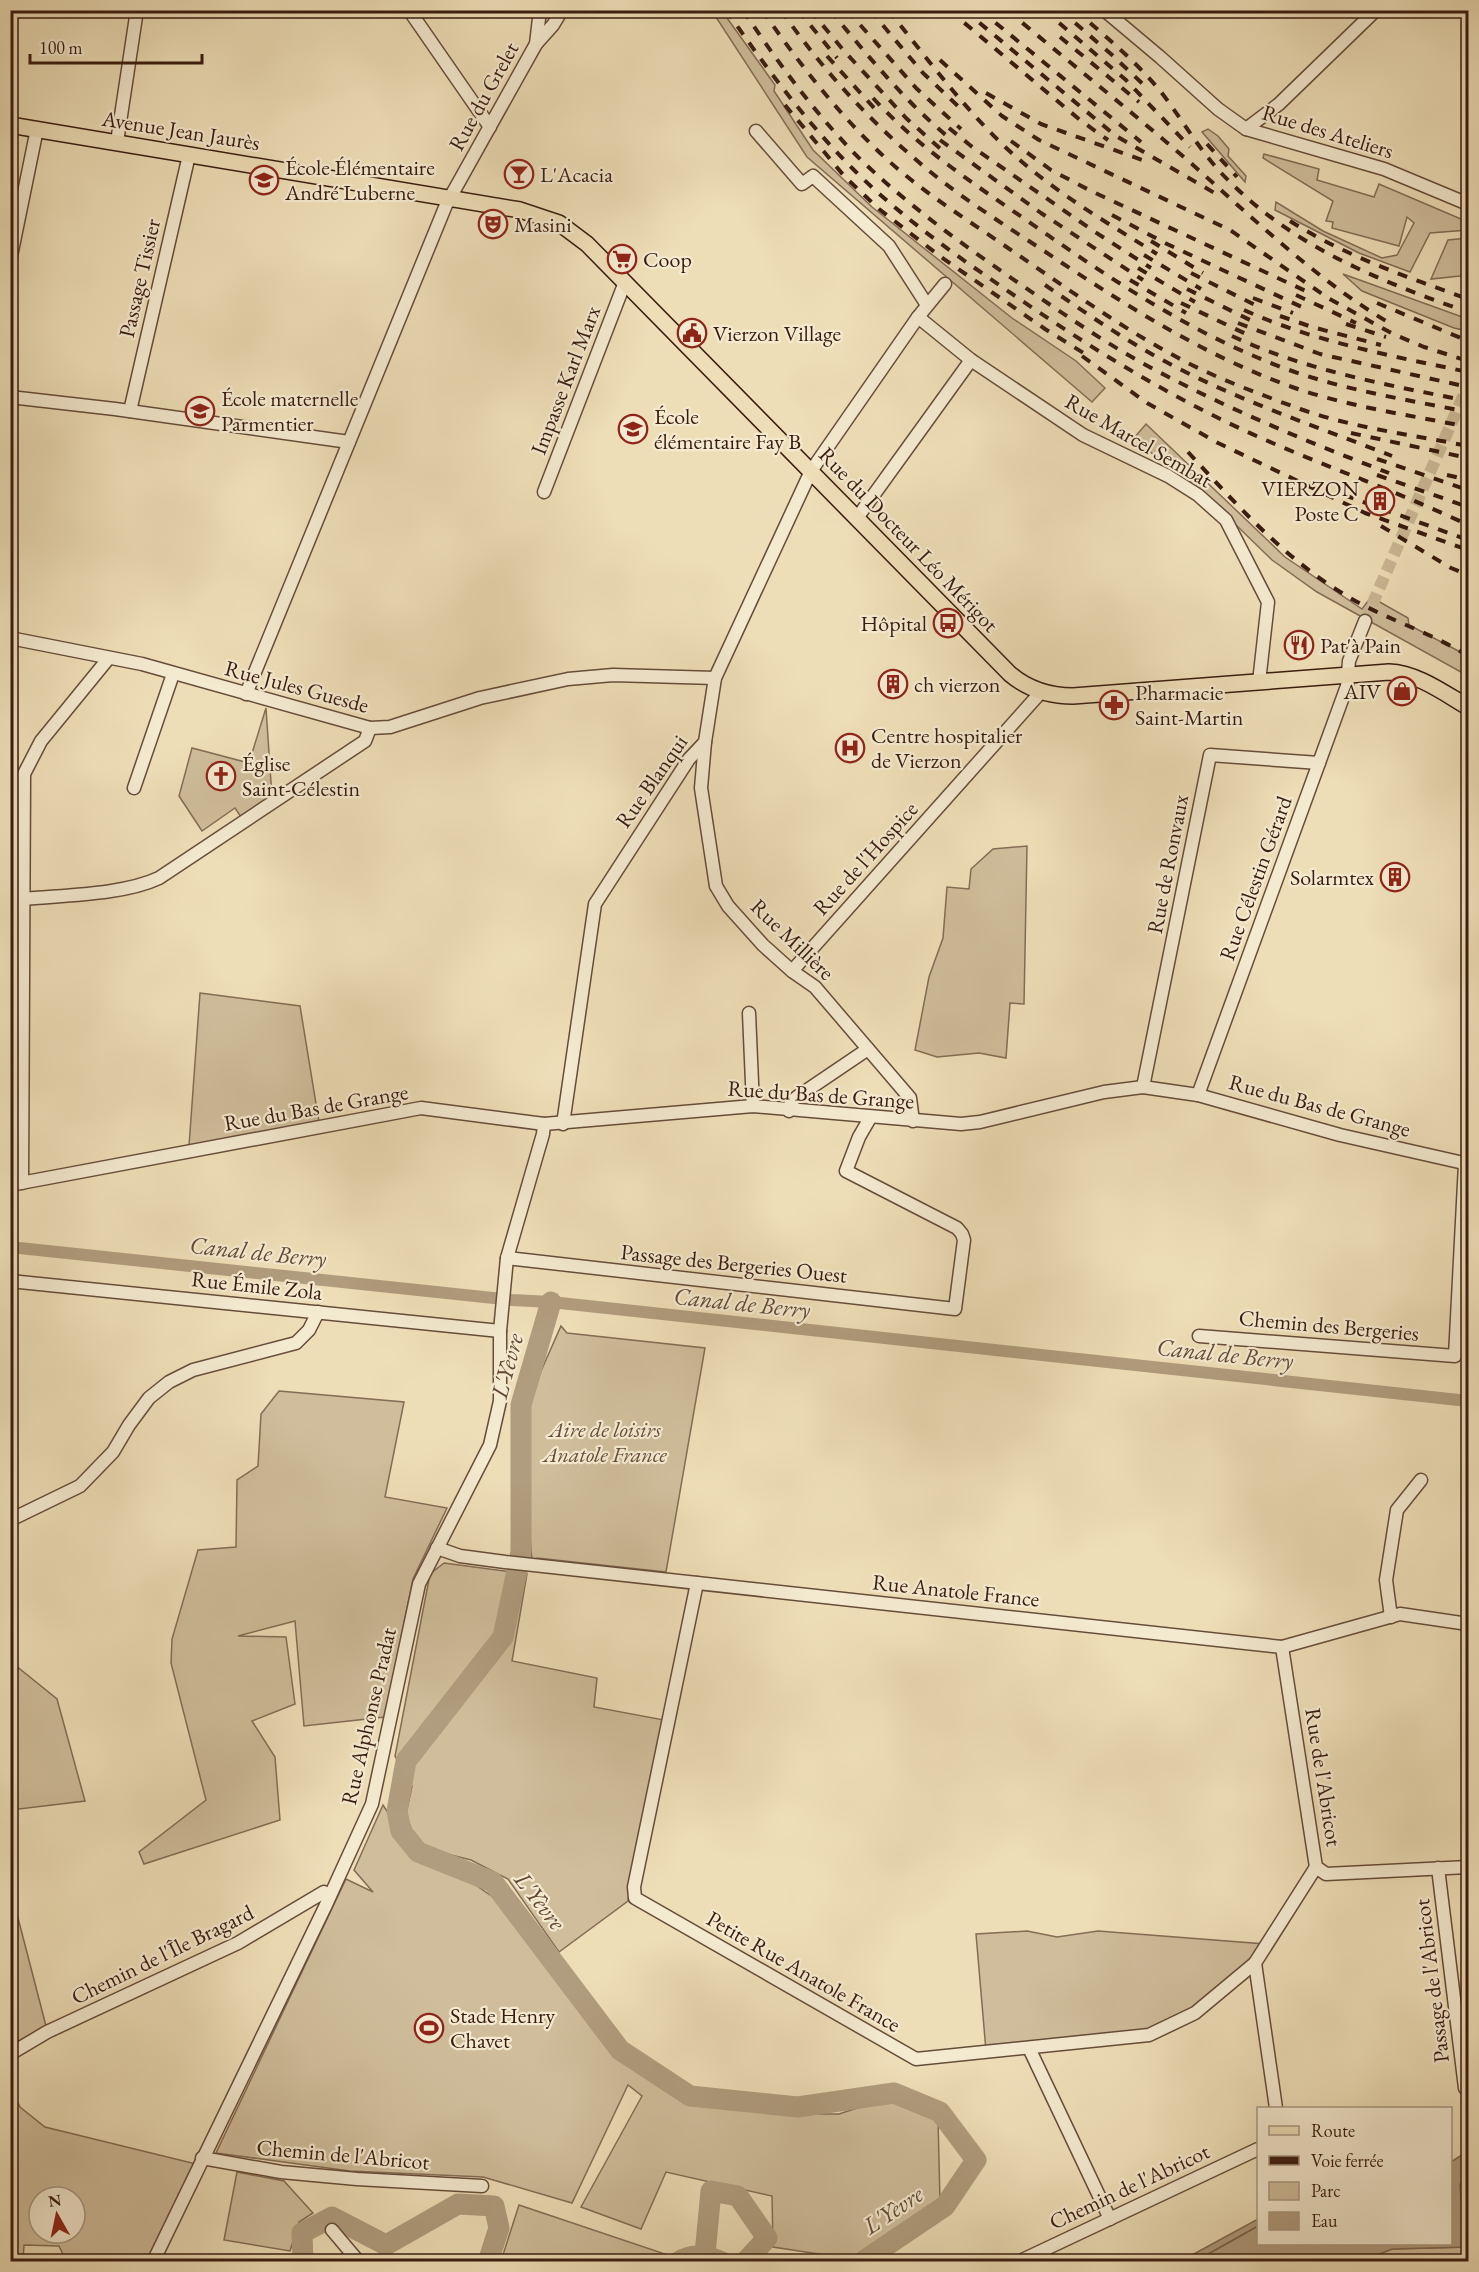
<svg xmlns="http://www.w3.org/2000/svg" width="1479" height="2272" viewBox="0 0 1479 2272" font-family="'EB Garamond',serif">
<rect width="100%" height="100%" fill="#eedeb7"/>
<filter id="stains"><feTurbulence type="fractalNoise" baseFrequency=".00333" numOctaves="4"/><feColorMatrix values="0 0 0 0 .2 0 0 0 0 .09 0 0 0 0 .02 0 0 0 .5 -.17"/></filter>
<radialGradient id="worn" r=".72"><stop offset=".6" stop-color="#630" stop-opacity="0"/><stop offset="1" stop-color="#630" stop-opacity=".3"/></radialGradient>
<g fill="#cfbd9b" stroke="#846c56" stroke-width="1.5" fill-rule="evenodd">
<path d="M712,11H722L775,85L774,91L813,150L872,207L1012,318L1076,361L1105,388L1092,402L807,157Z"/>
<path d="M1208,129L1218,136L1229,149L1228,156L1246,176L1245,182L1202,132Z"/>
<path d="M1264,154L1319,169L1317,180L1374,197L1379,184L1468,222V230L1430,233L1410,272L1359,253L1275,210L1276,202L1323,231L1382,258L1397,255L1414,223L1407,217L1399,246L1332,228L1333,222L1326,221L1333,201L1263,158Z"/>
<path d="M1468,238V269L1460,276L1431,279L1448,240Z"/>
<path d="M1343,274L1468,319V331L1454,328L1362,291Z"/>
<path d="M1146,424L1285,557L1362,609L1371,597L1408,618L1409,625L1468,656V676L1317,592L1272,560L1235,524L1134,438Z"/>
<path d="M266,708L272,797L241,817L235,808L202,831L179,796L192,748L249,763Z"/>
<path d="M1027,846L1024,1004L1010,1003L1006,1058L979,1053L937,1057L915,1050L929,977L943,938L947,887L969,889L971,869L993,849Z"/>
<path d="M200,993L300,1006L319,1122L189,1146Z"/>
<path d="M561,1326L567,1333L705,1348L666,1572L537,1558L532,1561L521,1433L541,1371Z"/>
<path d="M279,1391L404,1402L385,1497L447,1508L413,1579L385,1717L304,1726L295,1621L238,1636L286,1637L295,1704L252,1721L275,1757L280,1820L144,1864L139,1852L206,1800L171,1663L172,1639L198,1550L236,1547L237,1480L258,1466L261,1414Z"/>
<path d="M444,1563L527,1574L512,1661L597,1678L594,1707L664,1720L628,1901L559,1952L508,1879L471,1860L423,1848L414,1837L406,1814L412,1786L395,1756L430,1574Z"/>
<path d="M10,1661L57,1699L85,1801L11,1810Z"/>
<path d="M383,1805L414,1853L464,1877L500,1902L619,2057L672,2094L705,2106L797,2114H839L885,2099L938,2119L940,2201L858,2260L773,2247L772,2196L666,2172L641,2229L581,2207L642,2096L628,2085L572,2203L483,2177L350,2171L216,2153L346,1879L373,1892L354,1870Z"/>
<path d="M10,1887L46,2026L11,2046H10Z"/>
<path d="M1027,1931L1057,1937L1098,1931L1265,1944L1257,1958L1194,2011L1149,2033L986,2051L976,1934Z"/>
<path d="M10,2087L20,2107L45,2127L196,2164L148,2258L142,2262L66,2261L59,2246L24,2245L23,2261H11ZM39,2197H75V2233H39Z"/>
<path d="M237,2172L284,2181L313,2213L299,2222L290,2251L224,2240Z"/>
<path d="M519,2205L665,2254L657,2262L501,2261Z"/>
<path d="M1468,2247V2261L1361,2262L1392,2249Z"/>
</g>
<path fill="#b09c7e" stroke="#806852" stroke-width="1.5" d="M1468,2151V2182L1460,2184L1461,2200L1468,2201V2247L1392,2249L1361,2261H1181L1258,2219V2244H1450L1451,2162Z"/>
<g fill="none" stroke-linecap="round" stroke-linejoin="round">
<path stroke="#745c47" stroke-width="1.5" d="M1194,2262L1258,2226"/>
<path stroke="#b09c7e" stroke-width="12" d="M10,1247L512,1300L551,1302L1468,1401"/>
<g stroke="#b09c7e" stroke-width="21">
<path d="M551,1302L521,1405V1552L503,1637L406,1761L397,1811L401,1831L418,1852L493,1882L620,2050L690,2096L798,2107L894,2093L940,2112L976,2160L945,2206L862,2262"/>
<path d="M705,2254L711,2191L738,2196L767,2238L745,2262"/>
<path d="M303,2262L302,2233L332,2217L386,2245L458,2204L494,2206L499,2228L488,2262"/>
<path d="M678,2262C693,2252 708,2256 722,2262"/>
</g>
<path stroke="#cab796" stroke-width="12" stroke-dasharray="12 6" stroke-linecap="butt" d="M1365,621L1468,385"/>
<g stroke="#664c3a" stroke-width="15">
<g id="minor">
<path d="M409,10L490,127"/>
<path d="M1104,10L1160,57L1218,109L1246,129L1384,169L1468,204"/>
<path d="M536,44L553,25L562,10"/>
<path d="M1246,129L1279,104L1376,10"/>
<path d="M756,131L802,184L813,176L889,246L927,305"/>
<path d="M117,142L137,10"/>
<path d="M10,261L37,129"/>
<path d="M918,317L971,360L1083,435L1168,476L1198,495L1226,520L1268,602L1259,682"/>
<path d="M10,397L115,409L349,442"/>
<path d="M130,411L189,155"/>
<path d="M544,492L625,282"/>
<path d="M857,518L971,360"/>
<path d="M10,638L142,664L370,728L390,727L480,698L568,679L613,675L715,678"/>
<path d="M246,694L446,205L536,44L540,10"/>
<path d="M705,742L701,788L716,886L728,906L763,945L792,971L815,987L910,1098L913,1121"/>
<path d="M134,788L173,674"/>
<path d="M10,816L23,820"/>
<path d="M23,899C63,895 123,895 159,878L365,741L370,728"/>
<path d="M792,971L1041,692"/>
<path d="M749,1013L753,1106"/>
<path d="M1143,1087L1210,755L1319,763"/>
<path d="M1198,1095L1347,686L1349,661L1365,621"/>
<path d="M789,1111L791,1102L797,1097L868,1049"/>
<path d="M563,1124L595,904L689,759L705,742L715,678L811,471L918,317L945,284"/>
<path d="M22,1183L24,774L41,741L108,659"/>
<path d="M10,1185L421,1108L544,1124L753,1106L961,1124L980,1122L1104,1092L1143,1087L1198,1095L1340,1135L1468,1164"/>
<path d="M507,1258L955,1309L964,1240L962,1234L957,1228L846,1171L859,1137L870,1118"/>
<path d="M10,1281L500,1331"/>
<path d="M1199,1336L1455,1356L1465,1164"/>
<path d="M10,1520L80,1486L113,1452L129,1425L149,1398L169,1382L193,1370L296,1343L309,1330L318,1312"/>
<path d="M437,1548L460,1556L505,1562L1282,1647L1400,1614L1468,1624"/>
<path d="M697,1583L634,1887L635,1898L916,2059L1149,2035L1195,2013L1255,1963"/>
<path d="M1391,1617L1386,1580L1397,1510L1421,1480"/>
<path d="M1282,1647L1316,1867L1326,1874L1468,1867"/>
<path d="M1438,1868L1465,2088"/>
<path d="M1029,2048L1110,2219"/>
<path d="M10,2054L47,2032L238,1943L324,1892L330,1895"/>
<path d="M1276,2108L1255,1963L1316,1867"/>
<path d="M202,2158L281,2172L357,2179L482,2186"/>
<path d="M332,2230L359,2262"/>
<path d="M153,2262L325,1907L372,1804L419,1584L490,1445L500,1401V1331L507,1258L543,1134L544,1124"/>
<path d="M1018,2262L1258,2149"/>
</g>
</g>
<g stroke="#391b10" stroke-width="18">
<path id="major" d="M10,125L520,210L559,223L587,244L1010,674C1029,690 1049,696 1073,696L1389,672C1417,673 1444,693 1468,707"/>
</g>
<use href="#minor" stroke="#f4ead0" stroke-width="12"/>
<use href="#major" stroke="#eedeb7" stroke-width="15"/>
<g stroke="#391b10" stroke-width="4" stroke-dasharray="10 10" stroke-linecap="butt">
<path d="M726,10C765,66 805,121 853,169C899,215 951,252 1005,289C1080,341 1156,389 1239,428C1314,463 1393,489 1468,525"/>
<path d="M743,10C778,63 816,115 861,160C906,203 956,240 1007,275C1052,306 1097,338 1144,364C1223,407 1305,441 1389,473"/>
<path d="M762,10C796,59 832,106 874,147C914,187 962,216 1008,248C1061,284 1114,323 1171,354C1212,377 1257,393 1300,409C1354,428 1413,435 1468,446"/>
<path d="M781,10C818,64 864,115 914,158C959,198 1012,229 1062,263C1135,311 1208,357 1292,387C1349,407 1410,415 1468,427"/>
<path d="M798,10L837,58"/>
<path d="M810,10L845,52L906,118L944,152"/>
<path d="M830,10C868,56 906,103 953,141"/>
<path d="M847,10L916,88L961,129"/>
<path d="M870,10L923,73L960,108"/>
<path d="M888,10C932,64 974,123 1028,167C1068,200 1114,227 1157,254"/>
<path d="M949,10L1080,120L1108,140"/>
<path d="M964,10L1116,136L1218,195"/>
<path d="M980,10L1141,142"/>
<path d="M1007,10C1069,62 1132,112 1193,165C1256,221 1318,281 1391,324"/>
<path d="M1044,10L1126,80L1190,147"/>
<path d="M1060,10L1111,54L1147,88"/>
<path d="M1075,10C1105,36 1136,61 1161,92C1185,123 1201,154 1230,182C1296,248 1382,282 1468,312"/>
<path d="M1060,37L1139,102"/>
<path d="M827,56L875,109"/>
<path d="M940,60L1002,116L1039,140L1230,230L1328,298L1393,334L1424,347L1468,361"/>
<path d="M986,93L1041,124L1148,162"/>
<path d="M873,98C919,148 974,184 1029,222C1112,280 1196,337 1292,371C1349,391 1409,400 1468,412"/>
<path d="M785,105L845,177L879,209L941,257L1045,329L1090,357"/>
<path d="M949,128L971,146L1095,232L1151,268"/>
<path d="M940,140L1041,213L1143,280"/>
<path d="M1011,141L1051,170L1091,191L1310,293"/>
<path d="M1207,144L1237,177"/>
<path d="M1112,215L1167,244L1304,308"/>
<path d="M1290,221C1345,256 1407,277 1468,299"/>
<path d="M1151,241L1203,273"/>
<path d="M1144,255L1201,289"/>
<path d="M1138,268L1195,302"/>
<path d="M1191,273L1261,308"/>
<path d="M1130,280L1186,313"/>
<path d="M1045,285C1086,313 1127,342 1172,365C1242,402 1318,427 1392,456"/>
<path d="M1187,289L1252,321"/>
<path d="M1296,295L1356,323"/>
<path d="M1253,298L1293,313"/>
<path d="M1181,303L1246,334"/>
<path d="M1377,303L1468,341"/>
<path d="M1244,310C1315,342 1392,356 1468,372"/>
<path d="M1280,316L1312,327L1381,345"/>
<path d="M1238,323L1320,354L1468,387"/>
<path d="M1346,324L1386,337"/>
<path d="M1232,336C1307,371 1388,385 1468,401"/>
<path d="M1082,356L1147,403L1218,443L1365,513L1468,550"/>
<path d="M1351,433L1468,458"/>
<path d="M1188,452C1235,503 1282,556 1342,593C1381,618 1429,631 1468,656"/>
<path d="M1377,459L1468,490"/>
<path d="M1377,475L1468,507"/>
<path d="M1447,475L1468,480"/>
<path d="M1344,495L1468,540"/>
<path d="M1381,526L1451,568L1468,575"/>
</g>
</g>
<defs>
<g id="bar-ring" transform="scale(1.5)"><circle r="9.5" fill="#f4ead0" stroke="#8f2418" stroke-width="1.5"/><path d="M-6-5H6L.8 .8V4.5H3.5V6h-7V4.5H-.8V.8Z" fill="#8f2418"/></g>
<g id="school-ring" transform="scale(1.5)"><circle r="9.5" fill="#f4ead0" stroke="#8f2418" stroke-width="1.5"/><path d="M0-5L7-2L0 1L-7-2ZM-4 1L0 2.5L4 1V4Q0 6-4 4Z" fill="#8f2418"/></g>
<g id="theatre-ring" transform="scale(1.5)"><circle r="9.5" fill="#f4ead0" stroke="#8f2418" stroke-width="1.5"/><path d="M-5-5.5Q0-4 5-5.5V0Q5 5 0 6Q-5 5-5 0ZM-3.3-2.5H-1v1.5H-3.3ZM1-2.5H3.3v1.5H1ZM-2.8 1Q0 5.5 2.8 1Z" fill="#8f2418"/></g>
<g id="supermarket-ring" transform="scale(1.5)"><circle r="9.5" fill="#f4ead0" stroke="#8f2418" stroke-width="1.5"/><path d="M-6-5.5h2.5l.6 2H6L4.5 2H-2.5L-4.4-4H-6ZM-1.5 3.2a1.3 1.3 0 1 0 .1 0ZM3 3.2a1.3 1.3 0 1 0 .1 0Z" fill="#8f2418"/></g>
<g id="civic-ring" transform="scale(1.5)"><circle r="9.5" fill="#f4ead0" stroke="#8f2418" stroke-width="1.5"/><path d="M-.6-6.5H3V-4.5H.6V-3L4-1V1h2V6H-6V1h2V-1L-.6-3ZM-1.2 2.5V6h2.4V2.5Z" fill="#8f2418"/></g>
<g id="building-ring" transform="scale(1.5)"><circle r="9.5" fill="#f4ead0" stroke="#8f2418" stroke-width="1.5"/><path d="M-4-6H4V6H1V3H-1V6H-4ZM-2.5-4.3h1.7v1.8h-1.7ZM.8-4.3h1.7v1.8H.8ZM-2.5-1h1.7V.8h-1.7ZM.8-1h1.7V.8H.8Z" fill="#8f2418"/></g>
<g id="bus-ring" transform="scale(1.5)"><circle r="9.5" fill="#f4ead0" stroke="#8f2418" stroke-width="1.5"/><path d="M-5-6H5V4H4V6H2V4H-2V6H-4V4H-5ZM-3.5-4V0h7V-4ZM-3.5 1.2v1.5H-2V1.2ZM2 1.2v1.5H3.5V1.2Z" fill="#8f2418"/></g>
<g id="restaurant-ring" transform="scale(1.5)"><circle r="9.5" fill="#f4ead0" stroke="#8f2418" stroke-width="1.5"/><path d="M-5-6h1v4h1v-4h1v4h1v-4h1v5L-1.5 .5V6h-2V.5L-5-1ZM5-6V6H3V1.5H1.5Q1.5-4 5-6Z" fill="#8f2418"/></g>
<g id="shop-ring" transform="scale(1.5)"><circle r="9.5" fill="#f4ead0" stroke="#8f2418" stroke-width="1.5"/><path d="M-5-2.5h2.3a2.7 3.5 0 0 1 5.4 0H5L5.5 6h-11ZM-1.5-2.5h3a1.5 2.3 0 0 0-3 0Z" fill="#8f2418"/></g>
<g id="pharmacy-ring" transform="scale(1.5)"><circle r="9.5" fill="#f4ead0" stroke="#8f2418" stroke-width="1.5"/><path d="M-2-6h4v4h4v4h-4v4h-4v-4h-4v-4h4Z" fill="#8f2418"/></g>
<g id="hospital-ring" transform="scale(1.5)"><circle r="9.5" fill="#f4ead0" stroke="#8f2418" stroke-width="1.5"/><path d="M-5-5h3v3.5h4V-5h3V5h-3V1.5h-4V5h-3Z" fill="#8f2418"/></g>
<g id="church-ring" transform="scale(1.5)"><circle r="9.5" fill="#f4ead0" stroke="#8f2418" stroke-width="1.5"/><path d="M-1.2-6h2.4v3.5h3.3v2.4h-3.3V6h-2.4V-.1h-3.3v-2.4h3.3Z" fill="#8f2418"/></g>
<g id="stadium-ring" transform="scale(1.5)"><circle r="9.5" fill="#f4ead0" stroke="#8f2418" stroke-width="1.5"/><path d="M0-5a6.5 5 0 1 0 0 10a6.5 5 0 1 0 0-10ZM-3.5-1.8h7v3.6h-7Z" fill="#8f2418"/></g>
</defs>
<g fill-rule="evenodd">
<use href="#bar-ring" x="519" y="174"/>
<use href="#school-ring" x="264" y="180"/>
<use href="#theatre-ring" x="493" y="224"/>
<use href="#supermarket-ring" x="622" y="259"/>
<use href="#civic-ring" x="692" y="333"/>
<use href="#school-ring" x="200" y="411"/>
<use href="#school-ring" x="633" y="429"/>
<use href="#building-ring" x="1380" y="501"/>
<use href="#bus-ring" x="948" y="623"/>
<use href="#restaurant-ring" x="1299" y="645"/>
<use href="#building-ring" x="893" y="684"/>
<use href="#shop-ring" x="1402" y="691"/>
<use href="#pharmacy-ring" x="1114" y="705"/>
<use href="#hospital-ring" x="850" y="748"/>
<use href="#church-ring" x="221" y="776"/>
<use href="#building-ring" x="1395" y="877"/>
<use href="#stadium-ring" x="429" y="2028"/>
</g>
<g text-anchor="middle" stroke-width="4.5" stroke-linejoin="round" paint-order="stroke">
<g font-size="22" fill="#391b10" stroke="#f4ead0">
<text transform="translate(483 96) rotate(-61)" y="8">Rue du Grelet</text>
<text transform="translate(181 130) rotate(9)" y="8">Avenue Jean Jaurès</text>
<text transform="translate(1328 131) rotate(17)" y="8">Rue des Ateliers</text>
<text transform="translate(139 278) rotate(-77)" y="8">Passage Tissier</text>
<text transform="translate(565 380) rotate(-69)" y="8">Impasse Karl Marx</text>
<text transform="translate(1139 440) rotate(30)" y="8">Rue Marcel Sembat</text>
<text transform="translate(909 539) rotate(46)" y="8">Rue du Docteur Léo Mérigot</text>
<text transform="translate(297 686) rotate(15)" y="8">Rue Jules Guesde</text>
<text transform="translate(651 781) rotate(-55)" y="8">Rue Blanqui</text>
<text transform="translate(865 858) rotate(-48)" y="8">Rue de l'Hospice</text>
<text transform="translate(1167 864) rotate(-79)" y="8">Rue de Ronvaux</text>
<text transform="translate(1255 878) rotate(-70)" y="8">Rue Célestin Gérard</text>
<text transform="translate(793 939) rotate(44)" y="8">Rue Millière</text>
<text transform="translate(821 1094) rotate(4)" y="8">Rue du Bas de Grange</text>
<text transform="translate(1320 1105) rotate(15)" y="8">Rue du Bas de Grange</text>
<text transform="translate(316 1107) rotate(-10)" y="8">Rue du Bas de Grange</text>
<text transform="translate(734 1263) rotate(6)" y="8">Passage des Bergeries Ouest</text>
<text transform="translate(257 1285) rotate(6)" y="8">Rue Émile Zola</text>
<text transform="translate(1329 1325) rotate(5)" y="8">Chemin des Bergeries</text>
<text transform="translate(956 1590) rotate(6)" y="8">Rue Anatole France</text>
<text transform="translate(368 1716) rotate(-77)" y="8">Rue Alphonse Pradat</text>
<text transform="translate(1324 1777) rotate(81)" y="8">Rue de l'Abricot</text>
<text transform="translate(162 1954) rotate(-26)" y="8">Chemin de l'Île Bragard</text>
<text transform="translate(804 1971) rotate(30)" y="8">Petite Rue Anatole France</text>
<text transform="translate(1431 1981) rotate(-97)" y="8">Passage de l'Abricot</text>
<text transform="translate(343 2154) rotate(5)" y="8">Chemin de l'Abricot</text>
<text transform="translate(1129 2186) rotate(-25)" y="8">Chemin de l'Abricot</text>
</g>
<g font-size="22" fill="#391b10" stroke="#f4ead0" text-anchor="start">
<text x="285" y="175">École Élémentaire<tspan x="285" dy="25">André Luberne</tspan></text>
<text x="540" y="182">L'Acacia</text>
<text x="514" y="232">Masini</text>
<text x="643" y="267">Coop</text>
<text x="713" y="341">Vierzon Village</text>
<text x="221" y="406">École maternelle<tspan x="221" dy="25">Parmentier</tspan></text>
<text x="654" y="424">École<tspan x="654" dy="25">élémentaire Fay B</tspan></text>
<text x="1359" y="496" text-anchor="end">VIERZON<tspan x="1359" dy="25">Poste C</tspan></text>
<text x="927" y="631" text-anchor="end">Hôpital</text>
<text x="1320" y="653">Pat'à Pain</text>
<text x="914" y="692">ch vierzon</text>
<text x="1381" y="699" text-anchor="end">AIV</text>
<text x="1135" y="700">Pharmacie<tspan x="1135" dy="25">Saint-Martin</tspan></text>
<text x="871" y="743">Centre hospitalier<tspan x="871" dy="25">de Vierzon</tspan></text>
<text x="242" y="771">Église<tspan x="242" dy="25">Saint-Célestin</tspan></text>
<text x="1374" y="885" text-anchor="end">Solarmtex</text>
<text x="450" y="2023">Stade Henry<tspan x="450" dy="25">Chavet</tspan></text>
</g>
<g font-size="22" font-style="italic" fill="#664c3a" stroke="#f4ead0">
<text x="605" y="1437">Aire de loisirs<tspan x="605" dy="25">Anatole France</tspan></text>
</g>
<g font-size="24" font-style="italic" fill="#634836" stroke="#f4ead0">
<text transform="translate(258 1252) rotate(6)" y="8">Canal de Berry</text>
<text transform="translate(742 1303) rotate(6)" y="8">Canal de Berry</text>
<text transform="translate(1225 1354) rotate(6)" y="8">Canal de Berry</text>
<text transform="translate(507 1366) rotate(-75)" y="8">L'Yèvre</text>
<text transform="translate(540 1901) rotate(52)" y="8">L'Yèvre</text>
<text transform="translate(893 2210) rotate(-34)" y="8">L'Yèvre</text>
</g>
</g>
<rect width="1479" height="2272" fill="none" stroke="#eedeb7" stroke-width="36"/>
<rect x="12" y="12" width="1455" height="2248" fill="none" stroke="#391b10" stroke-width="3"/>
<rect x="18" y="18" width="1443" height="2236" fill="none" stroke="#391b10" stroke-width="1.5"/>
<rect x="1257" y="2107" width="195" height="138" fill="#f4ead0" stroke="#a99783" stroke-width="1.5"/>
<rect x="1269" y="2126" width="30" height="9" fill="#eedeb7" stroke="#a99783" stroke-width="1.5"/>
<text x="1311" y="2137" font-size="18" fill="#391b10">Route</text>
<rect x="1269" y="2156" width="30" height="9" fill="#391b10" stroke="#a99783" stroke-width="1.5"/>
<text x="1311" y="2167" font-size="18" fill="#391b10">Voie ferrée</text>
<rect x="1269" y="2182" width="30" height="18" fill="#cfbd9b" stroke="#a99783" stroke-width="1.5"/>
<text x="1311" y="2197" font-size="18" fill="#391b10">Parc</text>
<rect x="1269" y="2212" width="30" height="18" fill="#b09c7e" stroke="#a99783" stroke-width="1.5"/>
<text x="1311" y="2227" font-size="18" fill="#391b10">Eau</text>
<g transform="translate(57 2215) rotate(351)"><circle r="28" fill="#f4ead0" stroke="#a99783" stroke-width="1.5"/>
<path d="M0-4.5L10 22L0 15L-10 22Z" fill="#8f2418"/>
<text y="-9" font-size="16" font-weight="bold" text-anchor="middle" fill="#391b10">N</text>
</g>
<path d="M30 54v9h172v-9" fill="none" stroke="#391b10" stroke-width="3"/>
<text x="39" y="54" font-size="18" fill="#391b10" stroke="#f4ead0" stroke-width="4.5" paint-order="stroke">100 m</text>
<rect width="100%" height="100%" filter="url(#stains)"/>
<rect width="100%" height="100%" fill="url(#worn)"/>
</svg>
